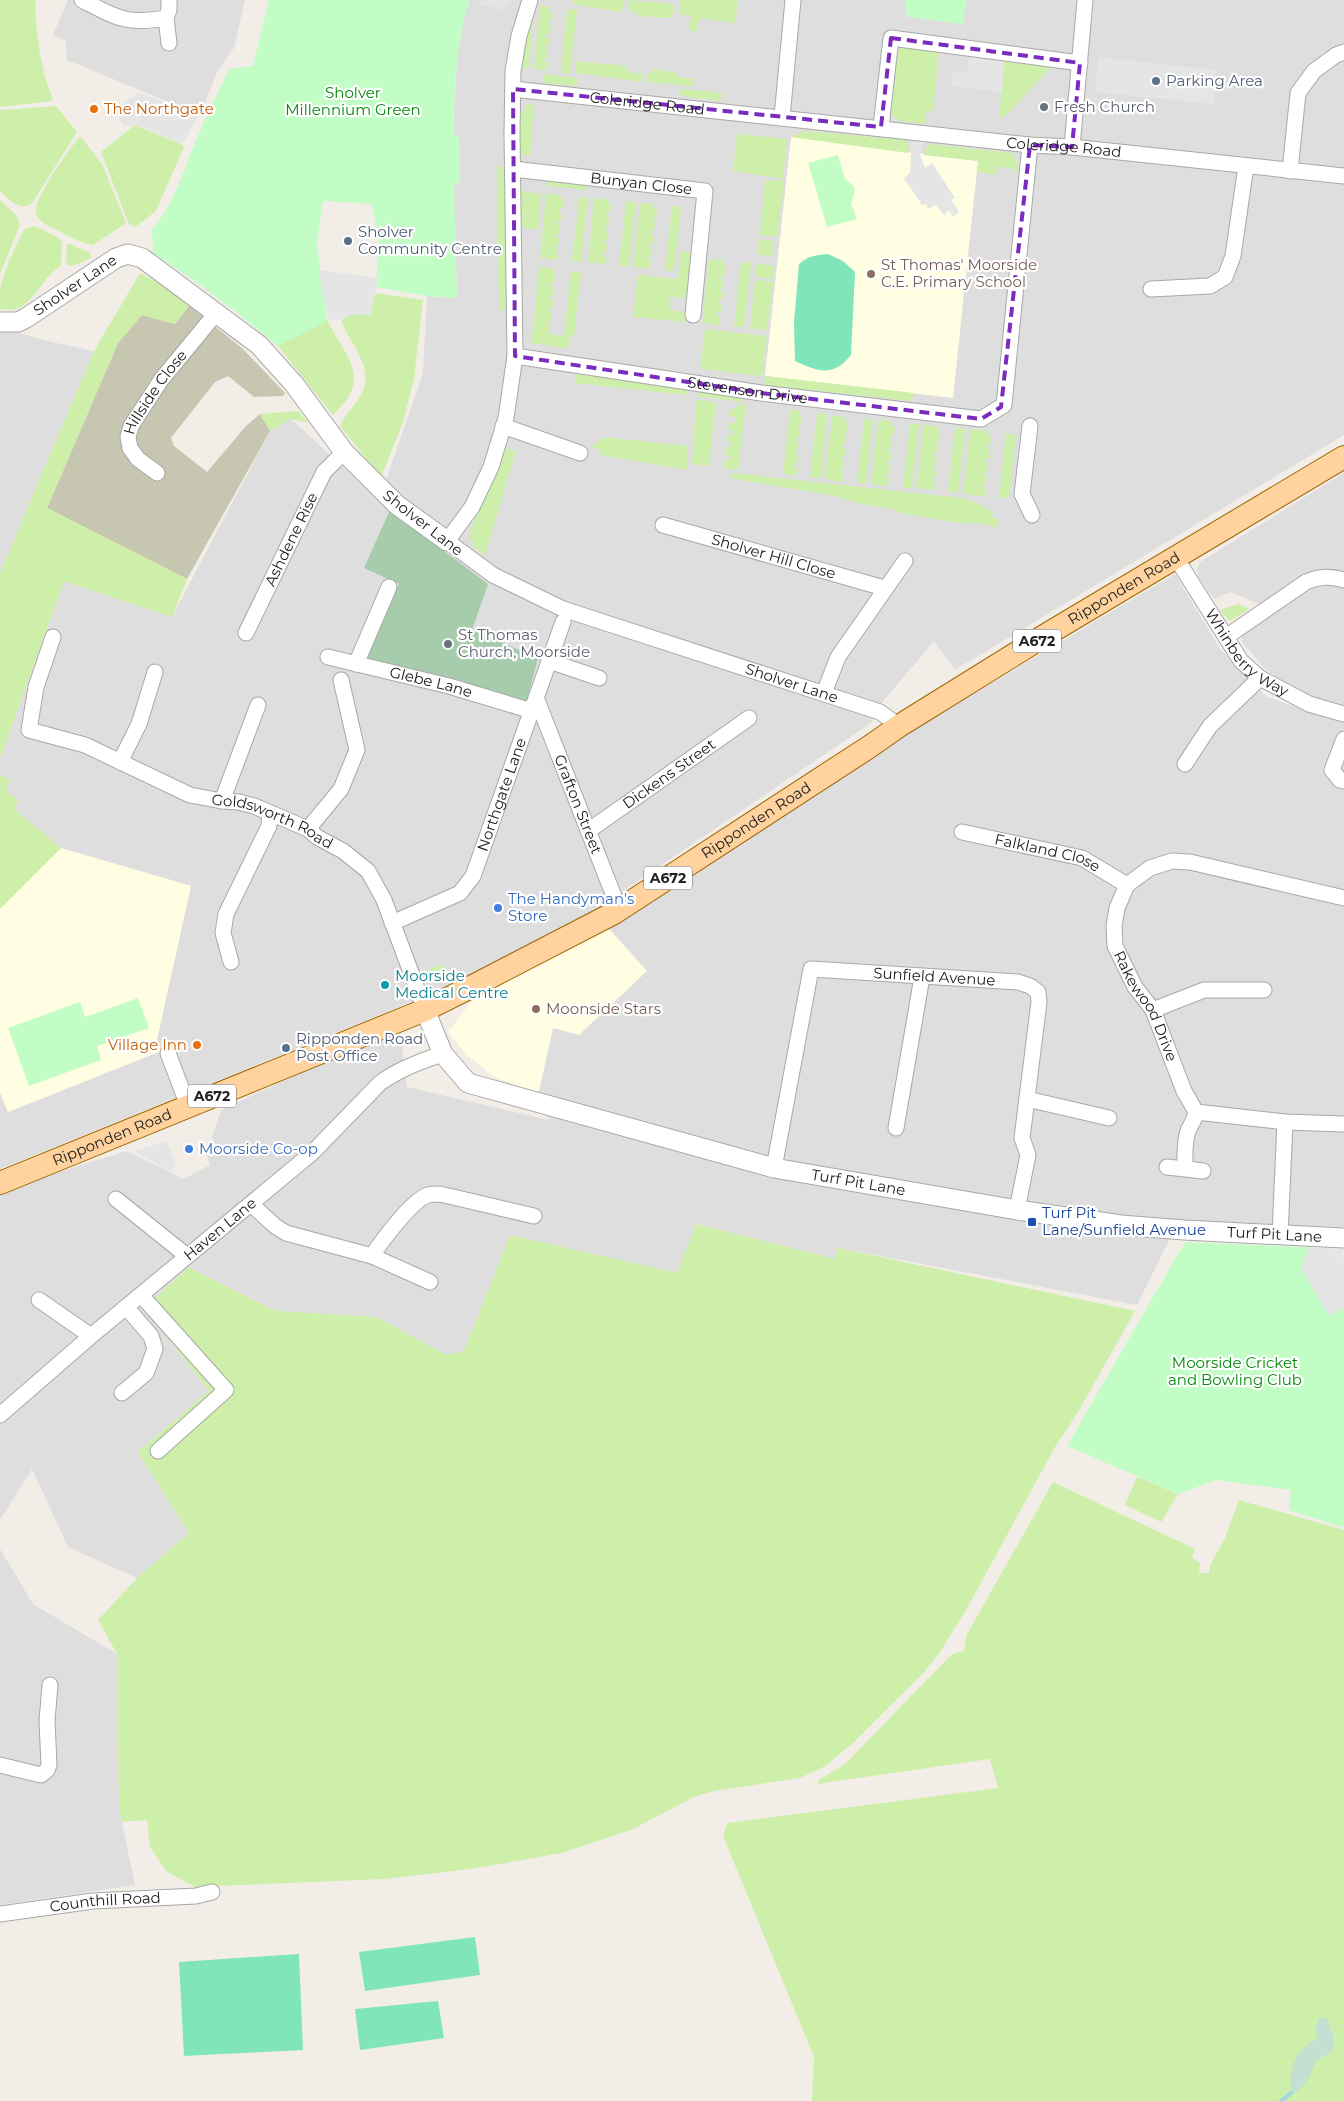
<svg xmlns="http://www.w3.org/2000/svg" width="1344" height="2101" viewBox="0 0 1344 2101" font-family="Montserrat,sans-serif">
<rect width="100%" height="100%" fill="#f2eee7"/>
<g fill="#dfdede">
<path d="M68,0H245L234,48L218,70L200,115L67,60L66,41L53,35Z"/>
<path d="M470,0H1344V435L955,670L934,641L884,700L871,723L595,910L438,991L0,1169V1093L8,1112L161,1051L157,1039L191,886L61,848L14,810L5,792L10,779L0,776V759L64,581L172,617L270,431L291,419L379,500L423,373L427,296L457,298L454,182L460,183L453,136L457,56L465,15Z"/>
<path d="M0,327L43,340L94,351L0,573Z"/>
<path d="M1344,473V707L1296,690L1266,670L1242,642V636L1267,616L1257,603L1231,592L1214,599L1199,578L1197,569L1200,562Z"/>
<path d="M1175,574L1220,649L1267,697L1344,723V1227L1178,1222L1137,1305L838,1248L835,1259L697,1224L678,1274L510,1235L464,1351L446,1355L377,1317L277,1311L189,1267L144,1308L209,1391L138,1452L189,1533L137,1578L68,1547L32,1469L0,1520V1194L49,1175L127,1151L184,1179L210,1165L207,1153L216,1146L212,1137L221,1110L400,1027L407,1087L549,1120L538,1095L553,1028L604,923L896,740Z"/>
<path d="M0,1549L33,1604L117,1654L119,1808L135,1885L0,1905Z"/>
</g>
<g fill="#fffee2">
<path d="M791,137L978,161L953,398L765,376Z"/>
<path d="M61,848L191,886L157,1039L161,1051L8,1112L0,1093V909Z"/>
<path d="M604,923L647,971L579,1035L553,1028L538,1095L493,1076L466,1054L448,1032L480,990Z"/>
</g>
<path fill="#c7c6b1" d="M189,306L242,348L285,393L283,396L254,397L228,376L215,382L171,438L174,446L207,472L246,426L260,414L270,431L187,579L47,508L118,343L142,315L175,324Z"/>
<g fill="#ceefaa">
<path d="M0,0H35C36,32 40,69 53,99L52,101L0,107Z"/>
<path d="M573,0H625L621,12L573,4Z"/>
<path d="M629,0L674,4L672,18L637,16V13H632L628,7Z"/>
<path d="M680,0H738L735,23L699,18L697,31L689,30L691,16L678,14Z"/>
<path d="M540,5L550,7V12H552L551,20H549L548,25L551,26L550,33H547L546,38H549V46H546L545,50L548,51L547,59L545,58L544,62L547,63L546,71L534,69Z"/>
<path d="M567,9L577,10L570,74L561,73Z"/>
<path d="M529,18L533,19L529,68L520,67Z"/>
<path d="M907,46L939,50L933,111H926V124L900,121L889,112L893,59L901,47Z"/>
<path d="M997,55L1056,62L1008,113L999,119L1004,61L993,59Z"/>
<path d="M576,61L627,66V72L643,74L642,82L575,73Z"/>
<path d="M653,69L678,73V77L694,79L693,86L647,82L648,73H651Z"/>
<path d="M544,74L577,78V86L544,83Z"/>
<path d="M681,89L722,93L720,101L680,96Z"/>
<path d="M527,104L534,105L530,156L519,154L520,117Z"/>
<path d="M56,106L77,132L32,203C20,212 9,200 0,191V110Z"/>
<path d="M135,125L183,145L184,147L156,211L135,227L131,226L128,222L101,152Z"/>
<path d="M806,131L904,140L909,144L908,153L791,137Z"/>
<path d="M737,134L787,139L783,179L733,171Z"/>
<path d="M79,137L82,138L103,166L126,223L93,245C80,243 68,236 57,230C50,227 39,222 36,214C32,199 69,151 79,137Z"/>
<path d="M929,144L1012,153L1017,161L1019,172L1013,171V168L998,167L996,175L977,172L978,161L924,155L925,150Z"/>
<path d="M497,166H502L505,171L508,310H499Z"/>
<path d="M547,178L587,182V190L548,186Z"/>
<path d="M765,180L784,181L777,237L760,235Z"/>
<path d="M521,191L541,194L538,230L521,227Z"/>
<path d="M546,194L561,195V200L563,201V208H560L559,213L562,214L561,221H558V226H560V234H557L556,238L559,239L558,247H555V250L558,251L557,260L540,258Z"/>
<path d="M579,197L588,198L581,262L572,261Z"/>
<path d="M594,198L609,200L608,205H611L610,213H608L609,226H606L605,231H608L607,239L605,238L604,243H607L606,252L603,251V255L606,256L605,264L588,262Z"/>
<path d="M0,200L16,215L20,225L0,274Z"/>
<path d="M626,201L636,202L629,266H619Z"/>
<path d="M640,203L654,204V209L657,210L656,218L653,217V222L655,223L654,230L651,231V235L654,236L653,243H650V248H652V256H649L648,260H651L650,269L633,267Z"/>
<path d="M672,206L681,207L674,271H665Z"/>
<path d="M35,226L59,238L62,242L61,266C38,279 32,317 0,309V288L8,263L24,229Z"/>
<path d="M759,239L774,241L772,256L757,255Z"/>
<path d="M67,243L89,252L92,257L79,264L68,266L66,260Z"/>
<path d="M681,251L692,252L690,290L683,298L670,297L669,309L685,313L687,322L633,317L638,275L678,279Z"/>
<path d="M709,259L724,260L723,266H726L725,274H722L723,287H721L720,291L723,292L722,299H719V304H722L721,312H718V316L720,317L719,325L702,323Z"/>
<path d="M741,262L751,263L744,327H734Z"/>
<path d="M757,263L774,266L772,279L755,277Z"/>
<path d="M539,266L554,269L553,274L556,275L555,282H552V287L554,288V295H551L550,300H553L552,308H549V312L552,313L551,321H548V324L550,325V334L564,336L571,271L581,272L574,336H570L568,349L531,343V332H536L533,331Z"/>
<path d="M140,273L165,287L189,306L175,324L142,315L118,343L47,508L187,579L172,617L64,581L0,759V573L94,351Z"/>
<path d="M755,280L773,282L767,330L750,329Z"/>
<path d="M319,289C322,299 324,310 327,319C336,342 364,367 350,394C347,401 339,408 333,415L278,346L253,325Z"/>
<path d="M375,293L423,300L414,379L403,422L381,477L340,426C345,414 356,405 362,393C375,367 349,343 341,320L353,314L370,315Z"/>
<path d="M705,329L767,336L762,376L700,369Z"/>
<path d="M576,370L688,388L687,395L575,383Z"/>
<path d="M765,376L914,393L911,401L764,385Z"/>
<path d="M698,390L742,397L741,402L697,396Z"/>
<path d="M696,400L716,402L709,466L692,464Z"/>
<path d="M737,404L746,405L738,470L723,468L725,459L729,460L730,456L725,455L726,447H731L732,443L727,442V435H733L734,431L728,430L729,422L735,423V417L729,416L730,409H736Z"/>
<path d="M790,410L800,411L799,416L802,417L801,424H799L800,437H797L796,442H799L798,450H796L795,454L798,455L797,463H794V466L797,467L796,476L783,474Z"/>
<path d="M298,411L309,423L291,419L270,431L260,414Z"/>
<path d="M817,413L827,414L822,478L810,477Z"/>
<path d="M832,416L846,417V422L848,423V430H845L846,443H843V448H846L845,456H842V460L844,461V469H841L840,472L843,473L842,482L825,479Z"/>
<path d="M864,419L873,420L866,484L857,483Z"/>
<path d="M878,420L892,421V426L895,427L894,435H891L892,448L889,447V452L891,453V460H888L887,464L890,465L889,473H887L886,477H889L888,486L871,484Z"/>
<path d="M910,423L919,424L912,488H903Z"/>
<path d="M923,425L938,426L937,431H940L939,439H937L938,452H935L934,457H937L936,465H933V469H936L935,478H932V481L935,482L934,490L917,488Z"/>
<path d="M955,428L965,429L958,493L948,492Z"/>
<path d="M970,430L989,431L988,437H991L990,445H988L987,450H990L989,458H986V463H988L987,471L985,470L984,475L987,476L986,483H983V487L986,488L985,496L963,494Z"/>
<path d="M1006,433L1016,435L1009,498H999Z"/>
<path d="M604,437L688,446V470L600,455L601,450L591,447Z"/>
<path d="M505,448L516,451L485,555L474,547L469,534Z"/>
<path d="M731,473L962,498L976,502L993,512L992,517L998,520L999,523L995,528L986,524L951,522L909,514L908,516L892,509L862,504L830,495L730,478Z"/>
<path d="M1238,604L1250,609L1232,620H1228L1220,610Z"/>
<path d="M0,776L10,779L6,792L18,799L15,810L61,848L0,909Z"/>
<path d="M441,964L445,979C438,980 431,979 427,971Z"/>
<path d="M696,1224L835,1259L838,1248L1135,1311L1078,1412L1055,1447L965,1612L940,1652L925,1671L852,1744L825,1766L800,1778L714,1791L694,1797L631,1830L562,1853L471,1869L384,1879L195,1887L166,1871L150,1847L147,1820L122,1822L119,1808L117,1654L98,1620L137,1578L189,1533L138,1452L209,1391L144,1308L189,1267L276,1311L377,1317L446,1355L464,1351L510,1235L677,1273Z"/>
<path d="M1137,1477L1178,1494L1161,1522L1125,1505Z"/>
<path d="M1053,1482L1195,1549L1192,1558L1200,1563L1199,1573H1209L1210,1565L1224,1540L1239,1500L1344,1530V2101H812L814,2057L723,1836L727,1823L998,1788L990,1759L817,1784L820,1779L845,1764L952,1654L964,1651L966,1636Z"/>
</g>
<path fill="#c2e1d2" d="M1320,2017L1328,2020L1333,2035V2051L1316,2061C1312,2073 1303,2091 1291,2095C1290,2078 1290,2060 1305,2047C1309,2043 1314,2041 1318,2037L1315,2028Z"/>
<path fill="#a6ccab" d="M390,510L488,584L472,630L538,658L526,704L364,659L399,584L364,568Z"/>
<g fill="#c2fdc5">
<path d="M269,0H470C455,44 455,90 453,136H459L460,183H454L457,298L427,296L376,287L379,232L376,226L372,204L323,201L317,244L327,321L278,346C238,313 197,281 153,253L152,230C174,204 182,174 195,143C205,118 218,94 229,69L253,66Z"/>
<path d="M905,0H966L963,24L907,17Z"/>
<path d="M838,155L845,179L854,186L855,190L851,204L857,219L827,227L808,163Z"/>
<path d="M138,998L149,1028L97,1046L101,1060L29,1086L8,1028L80,1002L85,1017Z"/>
<path d="M1185,1242L1344,1249L1342,1257L1344,1260V1528L1289,1510L1291,1490L1216,1480L1178,1494L1067,1446Z"/>
</g>
<g fill="#80e5bb">
<path d="M828,254L843,261L855,272L851,355C834,377 818,372 795,361L794,322L799,264C808,256 816,255 828,254Z"/>
<path d="M475,1937L480,1975L365,1991L359,1952Z"/>
<path d="M299,1954L303,2050L184,2056L179,1962Z"/>
<path d="M438,2001L444,2038L360,2050L355,2009Z"/>
</g>
<g fill="#e5e5e5">
<path d="M480,0H509L504,10L479,4Z"/>
<path d="M969,57L1004,61L1002,92L951,86L953,71L967,72Z"/>
<path d="M1098,57L1217,70L1214,104L1095,92Z"/>
<path d="M139,92L198,117L182,144L139,126L124,125L114,111Z"/>
<path d="M912,131L926,138L920,154L925,168L932,163L955,198L951,200L959,212L953,217L949,210L944,215L936,205L928,209L926,204L922,205L904,178L910,173Z"/>
<path d="M319,270L378,278L370,315L353,314L342,319L329,320L321,287Z"/>
<path d="M167,1141L176,1166L172,1167L170,1171L134,1151Z"/>
<path d="M1308,1248L1344,1249L1342,1257L1344,1260V1308L1329,1316L1301,1268Z"/>
</g>
<g fill="none" stroke-linecap="round" stroke-linejoin="round">
<path stroke="#a4d6e2" stroke-width="4" d="M1281,2101L1291,2093"/>
<g stroke="#a8a8a8" stroke-width="17">
<g id="minor">
<path d="M82,0C117,18 126,25 166,18L169,10V0"/>
<path id="s1" d="M530,0L519,36L513,71L512,133L515,356L506,418L491,467L472,507L447,541L493,575L563,609L880,712L899,726"/>
<path d="M166,18L169,43"/>
<path id="s2" d="M513,89L1030,145L1072,147L1344,176"/>
<path d="M782,117L793,0"/>
<path d="M881,127L891,38L1080,63"/>
<path d="M1072,147L1085,0"/>
<path id="s3" d="M513,169L705,191L693,315"/>
<path d="M1290,171L1298,93L1314,71L1336,55L1344,52"/>
<path d="M1151,289L1210,286L1225,277L1233,256L1246,166"/>
<path id="s4" d="M515,356L761,393L981,419L1004,405L1030,145"/>
<path d="M503,426L580,453"/>
<path d="M1030,426L1022,494L1032,515"/>
<path id="s5" d="M157,473L138,459L130,448L128,437L131,426L161,380L217,312"/>
<path id="s6" d="M663,525L884,588"/>
<path id="s7" d="M1176,558L1241,661L1260,678L1309,704L1344,714"/>
<path id="s8" d="M246,633L324,472L344,452"/>
<path id="s9" d="M53,637L36,687L29,730L85,745L190,795L222,801L239,802L254,806L308,829L317,837L343,851L368,871L384,900L425,1010"/>
<path d="M1226,637L1306,582C1320,576 1330,576 1344,580"/>
<path id="s10" d="M328,657L449,686L532,711"/>
<path d="M549,661L599,678"/>
<path d="M356,664L389,587"/>
<path d="M824,693L838,657L905,561"/>
<path id="s11" d="M537,700L619,909"/>
<path d="M1344,739L1332,770L1340,780L1344,781"/>
<path d="M120,762L139,724L155,672"/>
<path d="M1185,764L1210,726L1260,678"/>
<path d="M222,801L258,705"/>
<path d="M308,829L341,789L357,750L341,680"/>
<path id="s12" d="M588,831L749,718"/>
<path id="s13" d="M962,832L1082,858L1127,885"/>
<path id="s14" d="M1344,898L1190,862L1172,861L1150,868L1127,885L1117,908L1114,926L1115,946L1135,987L1153,1010L1184,1091L1196,1112L1285,1122L1344,1124"/>
<path id="s15" d="M392,923L460,893L473,876L563,622"/>
<path d="M231,962L223,933L226,914L269,826L270,813"/>
<path d="M1153,1010L1204,990H1264"/>
<path d="M168,1053L188,1106"/>
<path d="M1027,1099L1109,1118"/>
<path d="M896,1128L922,977"/>
<path d="M1167,1167L1203,1171"/>
<path id="s16" d="M774,1168L811,969L1018,982L1030,986L1038,992L1039,1002L1022,1138L1028,1155L1017,1210"/>
<path d="M1185,1168C1185,1156 1184,1143 1188,1131C1191,1124 1195,1120 1196,1112"/>
<path d="M116,1199L187,1256"/>
<path d="M251,1204L275,1226L286,1233L372,1256C381,1242 412,1200 428,1195C431,1194 436,1194 440,1194L534,1216"/>
<path d="M1280,1235L1285,1122"/>
<path d="M372,1256L430,1282"/>
<path d="M141,1295L226,1390L158,1451"/>
<path d="M39,1300L91,1336"/>
<path d="M122,1393L146,1373L155,1349L151,1336L126,1307"/>
<path id="s17" d="M0,1415L91,1336L312,1153L380,1083C399,1069 420,1061 443,1054"/>
<path d="M0,1765L41,1775L47,1770L49,1765L47,1721L50,1685"/>
<path id="s18" d="M0,1914L93,1901L196,1896L212,1892"/>
</g>
</g>
<g stroke="#a8a8a8" stroke-width="21">
<g id="tertiary">
<path id="s19" d="M0,322H18L26,318L116,258L128,254L142,258L259,345L294,384L344,452L397,505L447,541"/>
<path id="s20" d="M425,1010L443,1054L468,1083L774,1168L1017,1210L1121,1225L1184,1230L1344,1238"/>
</g>
</g>
<g stroke="#9d6400" stroke-width="24">
<g id="primary">
<path id="s21" d="M0,1183L425,1010L471,987L614,913L869,747L899,726L1049,633L1344,457"/>
</g>
</g>
<use href="#minor" stroke="#fff" stroke-width="15"/>
<use href="#tertiary" stroke="#fff" stroke-width="19"/>
<use href="#primary" stroke="#ffd29e" stroke-width="22"/>
</g>
<path fill="none" stroke="#7b2cbf" stroke-width="4" stroke-dasharray="10 6" stroke-linejoin="round" d="M891,38L1080,63L1072,147L1030,145L1001,407L981,419L761,393L515,356L513,89L881,127Z"/>
<g fill="#5c6f8a" stroke="#fff" stroke-width="2">
<circle cx="1156" cy="81" r="5"/>
<circle cx="348" cy="241" r="5"/>
<circle cx="286" cy="1048" r="5"/>
</g>
<g fill="#6b7280" stroke="#fff" stroke-width="2">
<circle cx="1044" cy="107" r="5"/>
<circle cx="448" cy="644" r="5"/>
</g>
<g fill="#e8710a" stroke="#fff" stroke-width="2">
<circle cx="94" cy="109" r="5"/>
<circle cx="197" cy="1045" r="5"/>
</g>
<g fill="#8d6e63" stroke="#fff" stroke-width="2">
<circle cx="871" cy="274" r="5"/>
<circle cx="536" cy="1009" r="5"/>
</g>
<g fill="#3f7fe0" stroke="#fff" stroke-width="2">
<circle cx="498" cy="908" r="5"/>
<circle cx="189" cy="1149" r="5"/>
</g>
<circle fill="#0f9aa8" stroke="#fff" stroke-width="2" cx="385" cy="985" r="5"/>
<rect fill="#1a4fb4" stroke="#fff" stroke-width="2" x="1027" y="1217" width="10" height="10" rx="2.5"/>
<g text-anchor="middle" stroke-width="4.5" stroke-linejoin="round" paint-order="stroke">
<g fill="#fff" stroke="#646464" stroke-width="1">
<rect x="1013" y="629.5" width="48" height="23" rx="4"/>
<rect x="644" y="866.5" width="48" height="23" rx="4"/>
<rect x="188" y="1084.5" width="48" height="23" rx="4"/>
</g>
<g font-size="14" font-weight="bold" fill="#212121">
<text x="1037" y="646">A672</text>
<text x="668" y="883">A672</text>
<text x="212" y="1101">A672</text>
</g>
<g font-size="15" fill="#4e5e75" stroke="#fff" text-anchor="start">
<text x="1166" y="86">Parking Area</text>
<text x="358" y="237">Sholver<tspan x="358" dy="17">Community Centre</tspan></text>
<text x="296" y="1044">Ripponden Road<tspan x="296" dy="17">Post Office</tspan></text>
</g>
<g font-size="15" fill="#04890a" stroke="#fff">
<text x="353" y="98">Sholver<tspan x="353" dy="17">Millennium Green</tspan></text>
<text x="1235" y="1368">Moorside Cricket<tspan x="1235" dy="17">and Bowling Club</tspan></text>
</g>
<g font-size="15" fill="#212121" stroke="#fff">
<text dy="5" stroke="none"><textPath href="#s2" startOffset="135">Coleridge Road</textPath></text>
<text dy="5" stroke="none"><textPath href="#s2" startOffset="554">Coleridge Road</textPath></text>
<text dy="5" stroke="none"><textPath href="#s3" startOffset="129">Bunyan Close</textPath></text>
<text dy="5" stroke="none"><textPath href="#s19" startOffset="86">Sholver Lane</textPath></text>
<text dy="5" stroke="none"><textPath href="#s4" startOffset="235">Stevenson Drive</textPath></text>
<text dy="5" stroke="none"><textPath href="#s5" startOffset="101">Hillside Close</textPath></text>
<text transform="translate(423 523) rotate(38)" y="5">Sholver Lane</text>
<text dy="5" stroke="none"><textPath href="#s8" startOffset="104">Ashdene Rise</textPath></text>
<text dy="5" stroke="none"><textPath href="#s6" startOffset="115">Sholver Hill Close</textPath></text>
<text dy="5" stroke="none"><textPath href="#s21" startOffset="1276">Ripponden Road</textPath></text>
<text dy="5" stroke="none"><textPath href="#s7" startOffset="120">Whinberry Way</textPath></text>
<text dy="5" stroke="none"><textPath href="#s10" startOffset="106">Glebe Lane</textPath></text>
<text dy="5" stroke="none"><textPath href="#s1" startOffset="934">Sholver Lane</textPath></text>
<text dy="5" stroke="none"><textPath href="#s12" startOffset="99">Dickens Street</textPath></text>
<text dy="5" stroke="none"><textPath href="#s15" startOffset="182">Northgate Lane</textPath></text>
<text dy="5" stroke="none"><textPath href="#s11" startOffset="112">Grafton Street</textPath></text>
<text dy="5" stroke="none"><textPath href="#s21" startOffset="841">Ripponden Road</textPath></text>
<text dy="5" stroke="none"><textPath href="#s9" startOffset="358">Goldsworth Road</textPath></text>
<text dy="5" stroke="none"><textPath href="#s13" startOffset="88">Falkland Close</textPath></text>
<text dy="5" stroke="none"><textPath href="#s16" startOffset="326">Sunfield Avenue</textPath></text>
<text dy="5" stroke="none"><textPath href="#s14" startOffset="359">Rakewood Drive</textPath></text>
<text dy="5" stroke="none"><textPath href="#s21" startOffset="121">Ripponden Road</textPath></text>
<text dy="5" stroke="none"><textPath href="#s20" startOffset="489">Turf Pit Lane</textPath></text>
<text dy="5" stroke="none"><textPath href="#s17" startOffset="288">Haven Lane</textPath></text>
<text dy="5" stroke="none"><textPath href="#s20" startOffset="909">Turf Pit Lane</textPath></text>
<text dy="5" stroke="none"><textPath href="#s18" startOffset="106">Counthill Road</textPath></text>
</g>
<g font-size="15" fill="#5b616d" stroke="#fff" text-anchor="start">
<text x="1054" y="112">Fresh Church</text>
<text x="458" y="640">St Thomas<tspan x="458" dy="17">Church, Moorside</tspan></text>
</g>
<g font-size="15" fill="#c56008" stroke="#fff" text-anchor="start">
<text x="104" y="114">The Northgate</text>
<text x="187" y="1050" text-anchor="end">Village Inn</text>
</g>
<g font-size="15" fill="#785e54" stroke="#fff" text-anchor="start">
<text x="881" y="270">St Thomas' Moorside<tspan x="881" dy="17">C.E. Primary School</tspan></text>
<text x="546" y="1014">Moonside Stars</text>
</g>
<g font-size="15" fill="#366cbe" stroke="#fff" text-anchor="start">
<text x="508" y="904">The Handyman's<tspan x="508" dy="17">Store</tspan></text>
<text x="199" y="1154">Moorside Co-op</text>
</g>
<g font-size="15" fill="#0d838f" stroke="#fff" text-anchor="start">
<text x="395" y="981">Moorside<tspan x="395" dy="17">Medical Centre</tspan></text>
</g>
<g font-size="15" fill="#164399" stroke="#fff" text-anchor="start">
<text x="1042" y="1218">Turf Pit<tspan x="1042" dy="17">Lane/Sunfield Avenue</tspan></text>
</g>
</g>
</svg>
